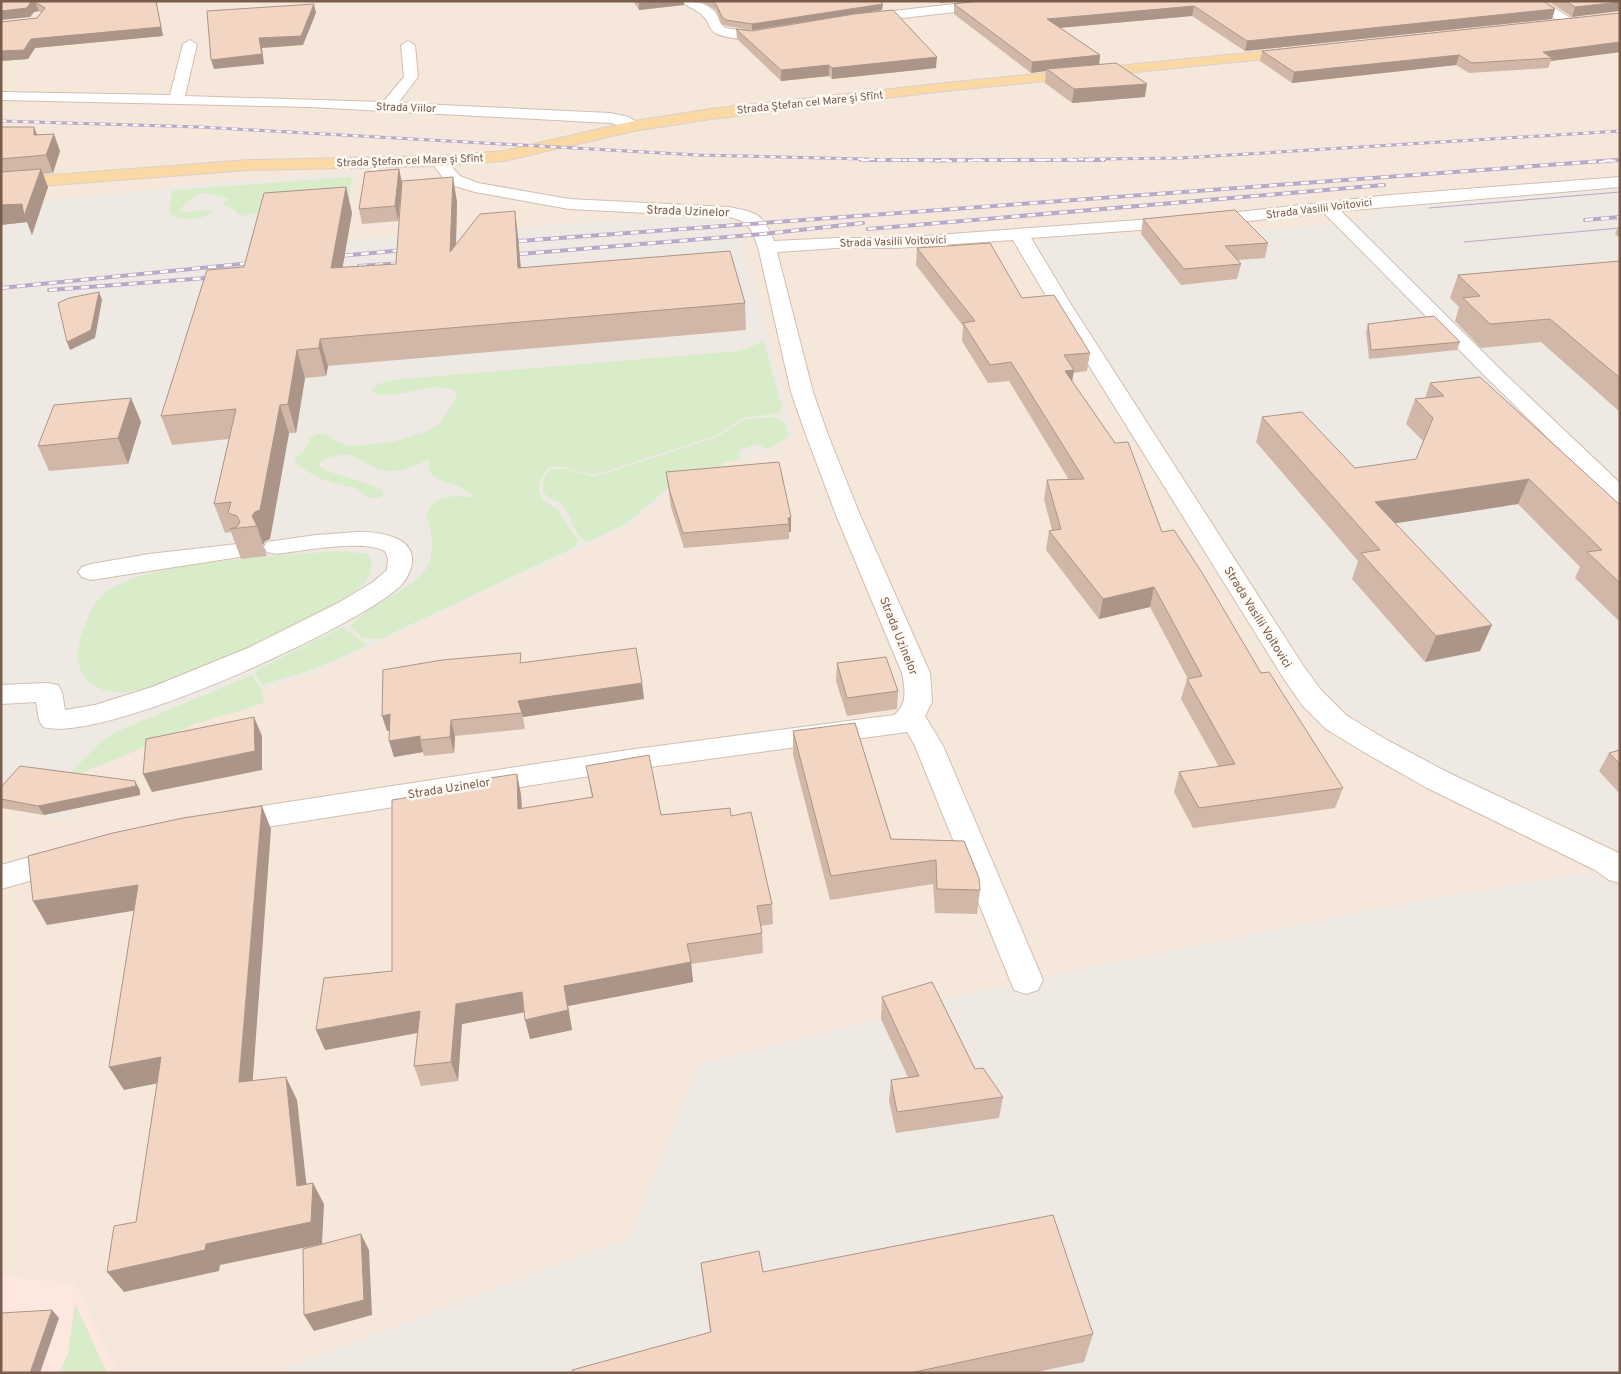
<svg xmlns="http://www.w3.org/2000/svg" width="1621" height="1374" viewBox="0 0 1621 1374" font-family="Overpass,sans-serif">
<rect width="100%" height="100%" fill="#fdf6ec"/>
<rect fill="#f5e8da" x="1" y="1" width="1619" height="1372"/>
<path fill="#fde8e0" d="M1,1276L75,1284L118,1373H1Z"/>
<g fill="#efe9e4">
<path d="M357,172L347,240L707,214L728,217L736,221L795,436L766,454L726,464L729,470L674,488L628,526L315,673L261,690L264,703L195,724L119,758L64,779L95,784L69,820L1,808V204L170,189L171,186Z"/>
<path d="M1620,187V849L1550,822L1414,756L1347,712L1322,690L1035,246L1036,242L1042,238L1100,232L1121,236L1184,229L1191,237L1332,224L1357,222L1392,204Z"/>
<path d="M1593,871L1620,890V1373H274L630,1237L700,1063L881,1019L930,1003L1026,980L1400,904Z"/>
</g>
<g fill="#d8ecc9">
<path d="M349,177L352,178L347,209L268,211L241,216L234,209L222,204L229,199L207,193L198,194L182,207L180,211L182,213L212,209L211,213C200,221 178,222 169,212L172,192L175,190Z"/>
<path d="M763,339L782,407L780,413L743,418L715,436L597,474C580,475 566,463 548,468L540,481L539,490L542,499L557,509L578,541L575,547L380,639L363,638L351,628V625C369,603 423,587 430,560C432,553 432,540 431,533C430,523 423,516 430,507C439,493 460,497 473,497C469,494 465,489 460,487C445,481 438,483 428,469L430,459C415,465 403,473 386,471C366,469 359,450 336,456C329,457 324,459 319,465L324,470L380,488L383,491V496C366,502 368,494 355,488C349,486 342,485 336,484C319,479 308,473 294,462L295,458L305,449L310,438L317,434H327L339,443L352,446L392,442L426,432L440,423L456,399L457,392C432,377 399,403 372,392V389L378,384L392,380L738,351L758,344Z"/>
<path d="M776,417L785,422L789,435L787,438L767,449L758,444L739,450L740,459L723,463L721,465L724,468L668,488L626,524L590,541H585C570,530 572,515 562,504C560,501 554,501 551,499C538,492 542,478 551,469H567L594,477L715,438L747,419Z"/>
<path d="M343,551L367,554C384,576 352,594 335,603C289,629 241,651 192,671C171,679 147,691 124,692C109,693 93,689 84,676C77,664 76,653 80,640C86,623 93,598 110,589C140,572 174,568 208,563C253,557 298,553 343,551Z"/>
<path d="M343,627L367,646L314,669L262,685L255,674L257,670Z"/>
<path d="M252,675L261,690L264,703L195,724L119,758L63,780L103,740L118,731Z"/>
<path d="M75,1303L107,1373H59L68,1354Z"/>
</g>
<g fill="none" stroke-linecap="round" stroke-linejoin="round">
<g stroke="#d1beb0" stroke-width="2">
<g id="minor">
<path d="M682,1C694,1 710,3 717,15C719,20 721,26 726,28C738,32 775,28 780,34C771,44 726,39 715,33C709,29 709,22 704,17C698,10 688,8 682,1Z"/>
<path d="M980,1H1022L1016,5L859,23L852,19L859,15Z"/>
<path d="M1528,1H1544L1578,23L1576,26H1566Z"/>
<path d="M190,40L197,44L185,96L383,102L404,77L401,45L408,41L415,45L418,77L398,103L610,113L629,117L642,126L639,129C629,132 620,124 610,123L310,107L1,100V92L170,95L183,44Z"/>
<path d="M438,156L444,158L460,176L478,183L569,199L729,207C758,213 762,213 774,241L837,238H896L1220,214L1390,195L1620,177V187L1341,211L1504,373L1620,483V503L1612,501L1490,381L1324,213L1220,224L1031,238L1072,306L1304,667L1322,691L1346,715L1387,740L1447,772L1617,852L1620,854V883L1609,880L1595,870L1427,788L1367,754L1326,729L1302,705L1284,679L1052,306L1013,240L896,248H837L777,252L813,392L828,435L860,515L930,673L932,702L925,716L943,746L1043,980L1038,990L1026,994L1014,990L915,746L907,732L628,770L229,833L218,830L214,822L218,814L229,811L628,750L894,715C908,704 905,689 902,673L836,515L806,435L791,392L758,247C751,228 750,222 729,217L569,209L475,192L448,184L430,161L432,158Z"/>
<path d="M358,532C371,532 384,533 395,538C421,548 414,574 397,589C348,631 102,744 43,727L39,720L36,702L1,704V685L48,683L58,685L62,692L65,710L95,705L152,687L248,648L340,602L373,582L387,570L388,559L385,551C363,539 302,551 276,554L267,552L264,547L267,542L316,535Z"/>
<path d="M237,544L246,546L249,551L246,556L91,580L82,577L78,572L82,567L91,564L149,554Z"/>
<path d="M65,847L76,850L81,859L76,868L1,889V865Z"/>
</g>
</g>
<g stroke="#dad1cd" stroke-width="2">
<path id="major" d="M1298,48L1305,52L1303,55L936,92L711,119L634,131L504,161L438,166L249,170L1,189V179L249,160L438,156L504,151L634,121L711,109L936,84Z"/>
</g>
<use href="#minor" fill="#fff" fill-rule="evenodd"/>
<use href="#major" fill="#fbd9a5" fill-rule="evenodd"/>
<g stroke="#b9a8c9" stroke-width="1">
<path d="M1429,208L1620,192"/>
<path d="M1464,242L1620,228"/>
</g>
<g stroke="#b9a8c9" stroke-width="3">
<g id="rail-far1">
<path d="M1,121L200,127L698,155L942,161L1181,158L1620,131"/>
<path d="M1599,162L1620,160"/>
</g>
</g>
<g stroke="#b9a8c9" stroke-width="4">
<g id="rail">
<path d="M861,160H1104"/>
<path d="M1585,220L1620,217"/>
<path d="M868,229L1384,185"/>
<path d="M519,241L1616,160"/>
<path d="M520,254L763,234L863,223"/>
<path d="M329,257L404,250"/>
<path d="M359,266L403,263"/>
<path d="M1,288L260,262"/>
<path d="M49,290L219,277"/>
</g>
</g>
<use href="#rail-far1" stroke="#fffaf3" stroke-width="2" stroke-dasharray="5.5" stroke-linecap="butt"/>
<use href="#rail" stroke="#fffaf3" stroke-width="2.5" stroke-dasharray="8" stroke-linecap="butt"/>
</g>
<g fill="#d1b7a8">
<path d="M1,1H156L163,36L35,48L28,59L1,61V22L37,18L41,12L39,11L34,12L30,17Z"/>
<path d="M633,1H684V5L639,10Z"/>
<path d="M701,1H880L882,10L752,30L727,26L722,24L716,10Z"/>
<path d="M1548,1H1620L1572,17Z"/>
<path d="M954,4L1555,9L1552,19L1245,51L1192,16L1060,28L1100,55L1099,64L1145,97L1072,103L1045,83L1046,71L1031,73L954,14Z"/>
<path d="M1620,13V52L1551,61L1548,68L1469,73L1456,65L1292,83L1260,61L1262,51Z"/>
<path d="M736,29L936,68L832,79L829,76L781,81L737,39Z"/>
<path d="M1,127L37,135L60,151L53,173L43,174L48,187L32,235L27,222L1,225Z"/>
<path d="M399,169L402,182L457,202L456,244L515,211L518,237L521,267L745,303L746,330L328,366L326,376L305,378L296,433H289L270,539L265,541L263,545L267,556L241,559L231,532L225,533L214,504L229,439L172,445L161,416L244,267L346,187L352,213L342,267L396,264L401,197L398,221L362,224L359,209Z"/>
<path d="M1143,219L1268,243L1265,258L1238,260L1241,264L1237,279L1181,285L1141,234Z"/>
<path d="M1620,222V238L1615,234Z"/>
<path d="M917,248L1022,298L1090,353L1087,371L1073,373L1072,381L1162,532L1343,788L1335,808L1193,828L1174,792L1179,772L1219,767L1181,699L1187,679H1188L1150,607L1099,619L1046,550L1049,531L1052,530L1044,499L1047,480H1069L1009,381L988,383L962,341L963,326L916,265Z"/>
<path d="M1620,261V412L1541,342L1481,348L1455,321L1459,307L1450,298L1458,275Z"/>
<path d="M1368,324L1460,342L1457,350L1369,359L1366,332Z"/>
<path d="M1430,383L1620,505V622L1575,578L1580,567L1518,504L1395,523L1480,651L1425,662L1352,579L1358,561L1256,442L1262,417L1355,468L1416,459L1423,441L1406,424L1415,399L1425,398Z"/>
<path d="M131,398L141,422L128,464L49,471L38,446Z"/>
<path d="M779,462L791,532H789V539L684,548L671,507L668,487L666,472Z"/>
<path d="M523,663L642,683L644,699L523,717L525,729L455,736L454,753L424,756L423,752L394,757L389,731H387Z"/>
<path d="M837,663L898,691L897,709L847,716L836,681Z"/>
<path d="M793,731L891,839L964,841L980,890L977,914L935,913L933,884L830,900L793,755Z"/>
<path d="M1620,750V794L1599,771L1609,753Z"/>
<path d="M586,766L661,815L731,816L772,904L773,924L761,926L762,933L763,953L691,964L693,982L568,1006L572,1030L530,1039L524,1012L462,1024L458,1081L421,1086L414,1066L418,1033L325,1050L392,971L483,785L517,774L521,795L522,809L592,798Z"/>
<path d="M1,787L140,790V795L44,815L1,808Z"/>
<path d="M882,997L975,1069L1003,1097L999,1118L896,1133L889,1101L891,1080L908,1077L881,1019Z"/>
<path d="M701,1263L763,1272L1093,1334L1084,1362L1032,1373H573L710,1332Z"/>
</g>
<g fill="#aa9588">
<path d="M156,1L163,36L35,48L28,59L1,61V51L31,39Z"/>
<path d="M657,1H684V5L639,10V3Z"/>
<path d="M940,1H960L940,3Z"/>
<path d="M35,2L39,11L34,12L30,17L1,20V11Z"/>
<path d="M1620,2V11L1572,17L1575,7Z"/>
<path d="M314,4L316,13L303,45L262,48L264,64L214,69L211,60L259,38Z"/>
<path d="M883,4L882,10L752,30V24Z"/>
<path d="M1194,6L1192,16L1046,29L1047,19Z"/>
<path d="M1555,9L1552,19L1245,51L1247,41Z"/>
<path d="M1620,42V52L1551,61L1552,58L1543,52Z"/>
<path d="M1100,55L1099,66L1047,69L1046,71L1031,73L1032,62Z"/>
<path d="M1459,55L1456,65L1292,83L1294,72Z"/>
<path d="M937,57L936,68L832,79V68Z"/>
<path d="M829,65V76L781,81V70Z"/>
<path d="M1147,84L1145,97L1072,103L1074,89Z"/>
<path d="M34,127L41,144L34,135Z"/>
<path d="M54,134L60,151L53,173L46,155Z"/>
<path d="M41,169L48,187L32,235L27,222L1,225V205Z"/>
<path d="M399,169L402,184L398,221L395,206Z"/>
<path d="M453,177L457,202L455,278L450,252Z"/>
<path d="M346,187L352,213L338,294L331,268Z"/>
<path d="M515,211L518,237L523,294L518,268Z"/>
<path d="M99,292L102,300L95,338L70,350L67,342Z"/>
<path d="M320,339L328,366L326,376L319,348Z"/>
<path d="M297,350L305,378L296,433L288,404Z"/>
<path d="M1074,370L1071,388L1065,371Z"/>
<path d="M131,398L141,422L128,464L118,438Z"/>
<path d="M280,405L289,433L270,539L265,541L263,545L257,526L252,516Z"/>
<path d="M1529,479L1518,504L1366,528L1375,502Z"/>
<path d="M791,517V532H789V524L788,518Z"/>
<path d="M1154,587L1150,607L1099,619L1103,599Z"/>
<path d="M1492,625L1480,651L1425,662L1436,636Z"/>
<path d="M642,683L644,699L523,717L518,701Z"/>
<path d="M390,714L395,730L387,731L382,716Z"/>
<path d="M254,717L262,736V770L152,792L143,774Z"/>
<path d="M451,720L455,736L454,753L450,737Z"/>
<path d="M420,736V740L423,752L394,757L389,741Z"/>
<path d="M517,774L521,795L523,830L518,809Z"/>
<path d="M135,781L140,790V795L44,815L38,806Z"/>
<path d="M262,806L271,829L251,1105L239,1082Z"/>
<path d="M138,885L150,908L47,925L33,901Z"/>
<path d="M691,962L693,982L568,1006L572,1030L530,1039L525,1020L564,986Z"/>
<path d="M522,992L526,1012L462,1024L458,1081L451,1062L456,1004Z"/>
<path d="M420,1011L427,1031L325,1050L316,1030Z"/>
<path d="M161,1057L174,1080L124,1090L109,1067Z"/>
<path d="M286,1077L297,1100L309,1207L297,1186Z"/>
<path d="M313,1183L324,1204L322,1244L220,1265L219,1271L124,1292L107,1272L206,1244Z"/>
<path d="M361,1234L369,1250L372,1315L314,1331L304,1315Z"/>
<path d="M52,1310L59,1318L40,1373H30Z"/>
</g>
<g fill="#f3d5c3" stroke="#aa9588">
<path d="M1,1H156L161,27L31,39L24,50L1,51V22L37,18L45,8L35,2L30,3L27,8L1,11Z"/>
<path d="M637,1H657L639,3Z"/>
<path d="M711,1H880L883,4L752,24L726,20L722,17L716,4Z"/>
<path d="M979,1H1543L1555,9L1247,41L1194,6L1047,19L1100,55L1032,62L954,4Z"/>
<path d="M1566,1H1620V2L1575,7Z"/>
<path d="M314,4L301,36L259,38L262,54L211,60L207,11Z"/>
<path d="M893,10L937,57L832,68L829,65L781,70L736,29L752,31L854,14Z"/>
<path d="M1620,13V42L1543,52L1552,58L1472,63L1459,55L1294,72L1262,51Z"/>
<path d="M1116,63L1147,84L1074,89L1047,69Z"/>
<path d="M1,127H34V135L54,134L46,155L1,159Z"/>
<path d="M41,169L24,216L22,204L1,205V172Z"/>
<path d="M399,169L395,206L359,209L365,172Z"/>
<path d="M453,177L450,252L480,214L515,211L518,268L730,251L745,303L320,339L319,348L297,350L288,404L280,405L260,510L255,512L252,516L257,526L230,529L237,527L240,522L237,516L228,513L231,502L214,504L236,409L161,416L207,270L244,267L264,193L346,187L331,268L396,264L402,181Z"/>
<path d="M1235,210L1268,243L1225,246L1241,264L1184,269L1143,219Z"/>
<path d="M990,243L1022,298L1054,295L1090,353L1064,355L1074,370L1065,371L1115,443L1128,442L1162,532L1174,530L1201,571L1261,673L1269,672L1343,788L1199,808L1179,772L1235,764L1187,679L1202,676L1154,587L1103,599L1049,531L1061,529L1047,480L1084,479L1011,362L990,365L963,323L975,321L917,248Z"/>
<path d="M1620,261V378L1550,319L1490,324L1463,298L1480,296L1458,275Z"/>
<path d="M99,292L91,330L67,342L58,303L69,298Z"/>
<path d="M1434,316L1460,342L1371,350L1368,324Z"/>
<path d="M1480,377L1620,505V583L1587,552L1602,550L1529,479L1375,502L1492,625L1436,636L1361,553L1380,550L1262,417L1302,412L1355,468L1416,459L1433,418L1415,399L1444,396L1430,383Z"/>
<path d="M131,398L118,438L38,446L54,405Z"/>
<path d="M779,462L791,517L788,518L789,524L683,533L670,492L666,472Z"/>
<path d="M636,648L642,683L518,701L522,713L451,720L450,737L420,740V736L389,741L390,714L382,716L383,670L442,660L521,653L520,663Z"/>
<path d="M886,657L898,691L847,698L837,663Z"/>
<path d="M254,717L255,751L143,774L146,739Z"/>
<path d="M855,723L891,839L964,841L979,878L980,890L937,889L936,860L831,876L793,731Z"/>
<path d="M1620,750V764L1609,753Z"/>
<path d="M649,755L661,815L730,808L731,816L751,812L772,904L757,906L762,933L687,944L691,962L564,986L568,1010L525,1020L522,992L456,1004L451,1062L414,1066L420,1011L316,1030L324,978L392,971V800L483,785V779L517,774L518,809L593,797L586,766Z"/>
<path d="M20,766L135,781L136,786L38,806L1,799V787Z"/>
<path d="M262,806L239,1082L286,1077L297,1186L313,1183L311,1222L206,1244L205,1250L107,1272L114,1226L136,1222L161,1057L109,1067L138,885L33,901L28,856L113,833L183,818Z"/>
<path d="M932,982L975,1069L983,1068L1003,1097L897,1112L891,1080L919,1076L882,997Z"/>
<path d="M1053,1215L1093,1334L910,1373H573L572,1370L711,1332L701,1263L759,1251L763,1272Z"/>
<path d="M361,1234L364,1300L304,1315L303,1249Z"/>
<path d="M52,1310L30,1373H1V1313Z"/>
</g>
<g text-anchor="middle" stroke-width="5" stroke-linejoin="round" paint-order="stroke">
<g font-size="11" fill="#7a5c4d" stroke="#fffaf3">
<text transform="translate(810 102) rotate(-6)" y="4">Strada Ştefan cel Mare şi Sfînt</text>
<text transform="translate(406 107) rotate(2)" y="4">Strada Viilor</text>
<text transform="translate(410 160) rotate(-2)" y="4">Strada Ştefan cel Mare şi Sfînt</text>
<text transform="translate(1319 208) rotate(-7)" y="4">Strada Vasilii Voitovici</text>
<text transform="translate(893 241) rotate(-2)" y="4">Strada Vasilii Voitovici</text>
</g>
<g font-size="12" fill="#7a5c4d" stroke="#fffaf3">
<text transform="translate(688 211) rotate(2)" y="4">Strada Uzinelor</text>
<text transform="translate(1258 617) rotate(58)" y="4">Strada Vasilii Voitovici</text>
<text transform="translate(899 636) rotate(68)" y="4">Strada Uzinelor</text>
<text transform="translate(449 788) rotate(-9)" y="4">Strada Uzinelor</text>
</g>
</g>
<rect width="1621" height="1374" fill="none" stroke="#7a5c4d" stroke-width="5"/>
</svg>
